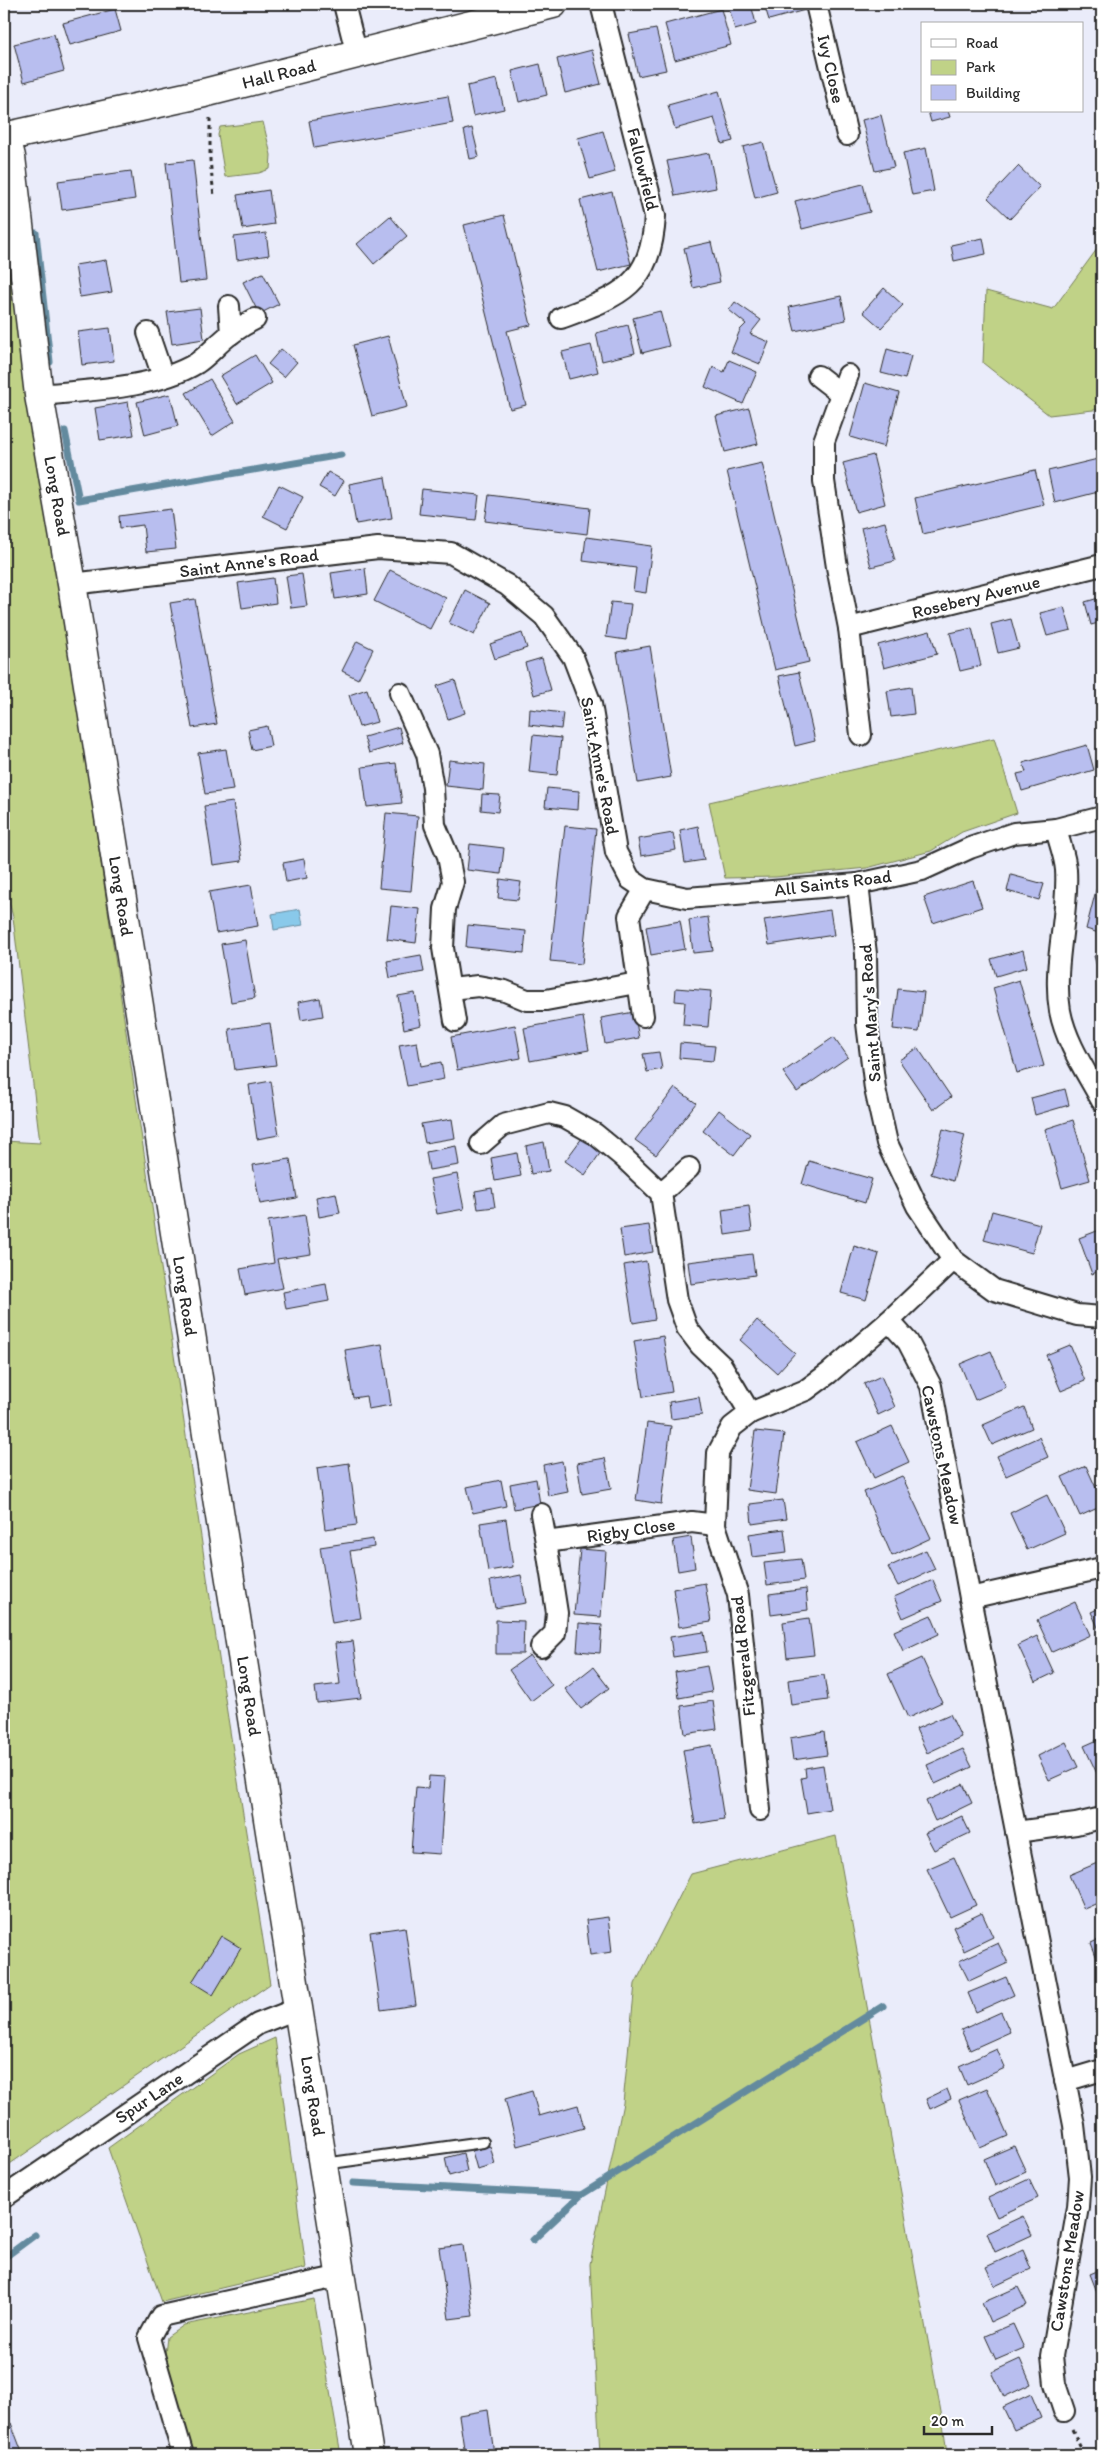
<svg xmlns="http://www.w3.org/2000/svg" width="1106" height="2459" viewBox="0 0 1106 2459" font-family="Itim,sans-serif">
<rect width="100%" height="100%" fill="#eaecfa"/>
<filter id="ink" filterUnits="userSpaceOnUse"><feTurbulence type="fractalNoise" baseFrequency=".02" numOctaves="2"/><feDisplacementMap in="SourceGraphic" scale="10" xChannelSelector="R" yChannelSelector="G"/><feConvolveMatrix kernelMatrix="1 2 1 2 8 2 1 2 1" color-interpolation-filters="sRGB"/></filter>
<g filter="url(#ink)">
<g fill="#c0d287" stroke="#767e59">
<path d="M263,122L271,155L270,169L259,173L225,177L218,135L220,127Z"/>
<path d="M4,210L227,1712L270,1984L4,2168V1141L40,1143L13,917L4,883Z"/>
<path d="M1102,238V409L1049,415L983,363L986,291L1053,309L1100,245Z"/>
<path d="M994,738L1017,813L962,832L931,851L867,868L775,877L725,878L709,802Z"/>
<path d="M836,1836L943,2423L947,2455H600L590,2264L623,2103L635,1984L691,1874Z"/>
<path d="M275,2038L306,2268L162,2302L108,2148L239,2054Z"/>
<path d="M314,2299L341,2455H192L165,2354L167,2337L184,2325Z"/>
</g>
<path fill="#89c9ea" stroke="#638a9e" d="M300,909L303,925L274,930L272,914Z"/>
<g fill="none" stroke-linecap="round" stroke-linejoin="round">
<g stroke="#638a9e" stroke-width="7">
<path d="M36,233L50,362"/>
<path d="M65,431L79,500L341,455"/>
<path d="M353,2183L581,2195"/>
<path d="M533,2240L581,2195L883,2006"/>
<path d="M4,2258L35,2235"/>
</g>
</g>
<g fill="#b8beef" stroke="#2b2b2b">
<path d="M728,4H751L756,24L735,30Z"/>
<path d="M764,4H803L805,10L769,20Z"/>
<path d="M115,9L121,31L70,45L63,23Z"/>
<path d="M721,9L731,45L675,60L665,24Z"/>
<path d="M656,29L666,70L638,76L629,34Z"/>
<path d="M54,34L64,71L24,82L14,44Z"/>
<path d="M592,50L601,84L565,93L557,59Z"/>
<path d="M540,64L547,95L519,102L512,71Z"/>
<path d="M497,79L504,109L473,116L467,86Z"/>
<path d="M719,91L733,141L722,144L714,118L675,129L668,105Z"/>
<path d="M448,96L453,123L314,148L309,121Z"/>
<path d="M928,111H948L950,117L931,122Z"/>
<path d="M881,115L894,167L875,171L862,120Z"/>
<path d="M472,128L479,157L470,159L464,130Z"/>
<path d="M603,131L615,172L590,179L578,138Z"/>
<path d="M763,142L777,192L755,198L743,147Z"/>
<path d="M926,148L934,191L912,195L903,153Z"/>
<path d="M709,153L716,188L675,196L667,161Z"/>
<path d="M193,160L206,280L179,283L166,163Z"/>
<path d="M1018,166L1040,187L1010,219L988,198Z"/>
<path d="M131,171L135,199L62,210L58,181Z"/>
<path d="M863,184L870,212L802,229L795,201Z"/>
<path d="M269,190L274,224L243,229L237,195Z"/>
<path d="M612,192L631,264L598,272L580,200Z"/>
<path d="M504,215L531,325L507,331L526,405L510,409L464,225Z"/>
<path d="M390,216L407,236L374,264L357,244Z"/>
<path d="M266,233L269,255L237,260L234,237Z"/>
<path d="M983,238L986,254L954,261L951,245Z"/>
<path d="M711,242L720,282L693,288L684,248Z"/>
<path d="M106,260L112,292L80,297L75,265Z"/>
<path d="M263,273L279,304L259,314L243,282Z"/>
<path d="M884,288L903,305L881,328L863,312Z"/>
<path d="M841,296L846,320L795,331L789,307Z"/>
<path d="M735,302L761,320L750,334L769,342L760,364L731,352L740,330L746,324L729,310Z"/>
<path d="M200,308L204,339L172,344L167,312Z"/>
<path d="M660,311L669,346L642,353L633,318Z"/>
<path d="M628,325L635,353L602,361L596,333Z"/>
<path d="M110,328L114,361L82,365L78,332Z"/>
<path d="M388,336L407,407L372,416L353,345Z"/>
<path d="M591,345L598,372L569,379L562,352Z"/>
<path d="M281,349L297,362L284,377L268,364Z"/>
<path d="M887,349L911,356L905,379L881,373Z"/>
<path d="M255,355L272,383L237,404L220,376Z"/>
<path d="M729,360L757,372L743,404L705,387L713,367L724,372Z"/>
<path d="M210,379L235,421L212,436L186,393Z"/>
<path d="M865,383L899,393L884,447L850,437Z"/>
<path d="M170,394L178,426L145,435L137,402Z"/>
<path d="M128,402L134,435L100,440L95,408Z"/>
<path d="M749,408L758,444L725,452L716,416Z"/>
<path d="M873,455L885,504L856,512L843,463Z"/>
<path d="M1102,458V491L1055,503L1048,471Z"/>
<path d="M762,463L809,662L775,670L727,471Z"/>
<path d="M1035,470L1044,505L923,534L915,498Z"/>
<path d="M328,472L344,481L335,496L319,487Z"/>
<path d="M385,477L392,518L356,524L349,484Z"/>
<path d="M279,485L303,497L287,528L263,516Z"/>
<path d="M422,489L479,495L476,520L419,514Z"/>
<path d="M489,495L590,508L587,534L485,521Z"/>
<path d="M171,509L176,549L146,552L143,525L120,528L119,516Z"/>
<path d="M885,522L895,561L871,567L861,528Z"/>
<path d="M586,537L652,546L646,593L633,591L636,568L583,561Z"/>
<path d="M365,568L368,594L335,599L331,573Z"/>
<path d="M390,570L446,598L430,629L374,601Z"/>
<path d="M302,574L307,606L291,608L286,576Z"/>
<path d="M273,578L276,603L242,608L238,583Z"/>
<path d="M465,590L490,603L474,635L449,623Z"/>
<path d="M1102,597V622L1091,625L1085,602Z"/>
<path d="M195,599L217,724L192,728L170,603Z"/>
<path d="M611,602L631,604L626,640L606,637Z"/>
<path d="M1064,607L1071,630L1047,636L1040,613Z"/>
<path d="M1011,619L1019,648L998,653L991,624Z"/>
<path d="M972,628L981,666L960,671L950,633Z"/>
<path d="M930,631L937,654L884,668L878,645Z"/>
<path d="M522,633L527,648L495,659L490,644Z"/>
<path d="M357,641L373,649L358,679L342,671Z"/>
<path d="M650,646L671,777L638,783L617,652Z"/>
<path d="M542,658L551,690L534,695L525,663Z"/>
<path d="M799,672L815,741L795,746L779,676Z"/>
<path d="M455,680L465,713L448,719L437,686Z"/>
<path d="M911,687L914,714L891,717L887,691Z"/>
<path d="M367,689L377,722L359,727L349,695Z"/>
<path d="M530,709L563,713L561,729L529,725Z"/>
<path d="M267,726L271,746L252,750L248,730Z"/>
<path d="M399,727L403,743L369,753L364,737Z"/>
<path d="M533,735L561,738L557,775L529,772Z"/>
<path d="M1087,745L1094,770L1022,791L1017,774L1026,772L1023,763Z"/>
<path d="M226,749L233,790L205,794L198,753Z"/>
<path d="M449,760L485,764L483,790L446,786Z"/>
<path d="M396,763L402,803L367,807L362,767Z"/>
<path d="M547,788L579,791L578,810L545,807Z"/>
<path d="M482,794L500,795L498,812L481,810Z"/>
<path d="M233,802L242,861L213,865L204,806Z"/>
<path d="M386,813L418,816L411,891L379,888Z"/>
<path d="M565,826L596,829L582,964L550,961Z"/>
<path d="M698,826L704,860L685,863L680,830Z"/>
<path d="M673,833L676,850L641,856L638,839Z"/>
<path d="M470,844L504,848L501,874L467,870Z"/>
<path d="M304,859L307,878L286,882L283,863Z"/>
<path d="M1102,867V934L1086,929Z"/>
<path d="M1011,875L1044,884L1039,900L1007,891Z"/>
<path d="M500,879L521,882L518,900L498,898Z"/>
<path d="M973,881L982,907L933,923L924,897Z"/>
<path d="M251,885L258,926L216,933L209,892Z"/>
<path d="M391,906L420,909L416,943L387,939Z"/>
<path d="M830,910L834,935L769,945L764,920Z"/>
<path d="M708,917L713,951L693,953L689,920Z"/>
<path d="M680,921L685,949L651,955L646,927Z"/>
<path d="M468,925L526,931L524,953L466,947Z"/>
<path d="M245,940L255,998L231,1002L221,944Z"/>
<path d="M1023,950L1027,967L996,976L991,959Z"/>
<path d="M1102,954V984L1094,956Z"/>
<path d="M421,955L424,972L390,978L387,961Z"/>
<path d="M1019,980L1044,1066L1017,1073L993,988Z"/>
<path d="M676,988L711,991L708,1027L683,1025L685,1002L675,1001Z"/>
<path d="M898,989L924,992L919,1032L893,1029Z"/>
<path d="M415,993L421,1025L404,1029L398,996Z"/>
<path d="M320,998L323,1016L301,1020L298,1002Z"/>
<path d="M634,1012L639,1038L605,1044L601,1018Z"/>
<path d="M583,1017L589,1050L530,1061L524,1028Z"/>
<path d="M270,1023L276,1065L235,1070L229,1029Z"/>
<path d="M515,1025L521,1058L457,1070L451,1037Z"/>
<path d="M834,1037L848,1057L797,1092L783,1072Z"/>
<path d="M417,1042L421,1066L441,1062L444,1079L407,1086L399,1045Z"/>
<path d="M680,1043L715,1046L713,1061L679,1058Z"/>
<path d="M918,1048L951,1097L933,1110L899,1060Z"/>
<path d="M659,1052L662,1069L647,1072L643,1054Z"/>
<path d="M271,1081L279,1135L257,1139L249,1085Z"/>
<path d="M675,1088L696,1103L656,1155L635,1140Z"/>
<path d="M1065,1089L1069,1105L1035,1115L1031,1098Z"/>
<path d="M719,1110L750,1134L734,1155L703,1131Z"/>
<path d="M452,1119L455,1138L425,1143L421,1124Z"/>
<path d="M1073,1120L1090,1180L1062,1188L1045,1129Z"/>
<path d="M943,1129L965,1135L953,1181L931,1174Z"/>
<path d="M582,1138L601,1152L585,1175L565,1161Z"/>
<path d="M544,1142L549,1171L531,1174L526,1146Z"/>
<path d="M456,1146L459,1165L429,1170L426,1152Z"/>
<path d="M517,1153L521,1176L495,1181L491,1158Z"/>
<path d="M290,1159L297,1198L260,1204L253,1165Z"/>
<path d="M809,1161L872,1179L865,1203L802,1184Z"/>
<path d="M457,1174L464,1209L437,1214L430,1179Z"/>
<path d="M492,1188L495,1207L478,1209L475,1191Z"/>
<path d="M336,1193L340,1213L319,1217L316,1197Z"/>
<path d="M749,1206L752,1231L725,1235L722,1210Z"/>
<path d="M992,1211L1040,1224L1032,1253L984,1240Z"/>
<path d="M305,1215L311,1254L277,1259L283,1288L245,1295L240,1269L274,1263L268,1221Z"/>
<path d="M649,1225L653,1252L624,1257L620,1229Z"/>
<path d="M1102,1229V1270L1092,1274L1079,1238Z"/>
<path d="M854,1246L879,1254L866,1300L841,1293Z"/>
<path d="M752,1254L755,1275L691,1284L688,1262Z"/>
<path d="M646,1261L655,1319L633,1323L624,1265Z"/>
<path d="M326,1284L329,1301L286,1309L283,1292Z"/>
<path d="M757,1320L795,1353L777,1373L740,1340Z"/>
<path d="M663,1336L672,1392L643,1397L634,1341Z"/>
<path d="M382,1344L391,1405L368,1409L366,1396L353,1398L345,1350Z"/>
<path d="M1070,1345L1085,1381L1061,1391L1046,1355Z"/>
<path d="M991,1351L1006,1387L975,1400L960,1364Z"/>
<path d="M881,1376L895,1407L878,1415L864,1384Z"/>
<path d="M699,1397L702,1415L671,1419L669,1402Z"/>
<path d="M1024,1407L1032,1428L992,1445L983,1425Z"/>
<path d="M647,1423L671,1426L661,1504L636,1500Z"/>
<path d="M892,1426L909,1462L874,1478L857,1442Z"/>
<path d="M755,1431L784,1434L776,1494L747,1490Z"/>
<path d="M1039,1437L1048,1457L1006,1476L997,1456Z"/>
<path d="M605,1458L611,1489L582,1494L577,1463Z"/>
<path d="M562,1461L568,1492L548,1496L543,1465Z"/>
<path d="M349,1463L357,1525L325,1529L317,1468Z"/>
<path d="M1086,1466L1102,1501V1506L1080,1516L1062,1477Z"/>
<path d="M902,1476L931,1538L892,1556L864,1492Z"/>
<path d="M536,1479L540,1504L514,1509L510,1484Z"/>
<path d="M501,1480L506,1506L473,1513L467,1487Z"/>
<path d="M1047,1495L1065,1533L1027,1550L1010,1513Z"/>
<path d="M783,1500L786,1519L752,1524L750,1504Z"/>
<path d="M506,1519L513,1567L488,1571L480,1523Z"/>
<path d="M784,1529L787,1553L752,1557L749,1534Z"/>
<path d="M691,1537L695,1568L678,1571L673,1540Z"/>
<path d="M373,1539L374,1547L350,1551L361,1618L332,1623L320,1547Z"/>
<path d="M580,1549L606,1551L601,1617L574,1615Z"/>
<path d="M926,1550L935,1569L898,1586L888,1567Z"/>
<path d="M801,1559L804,1580L767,1585L764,1563Z"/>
<path d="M521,1575L526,1603L495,1608L490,1581Z"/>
<path d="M933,1580L942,1601L903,1618L894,1597Z"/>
<path d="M705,1583L711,1622L679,1627L673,1589Z"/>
<path d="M806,1589L808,1610L771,1615L769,1594Z"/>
<path d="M1075,1602L1090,1635L1052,1652L1037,1620Z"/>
<path d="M1102,1607V1636L1091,1612Z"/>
<path d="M931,1615L939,1634L903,1651L894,1631Z"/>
<path d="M809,1618L814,1655L787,1658L783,1622Z"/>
<path d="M496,1620L524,1621L523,1654H496Z"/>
<path d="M579,1623L602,1625L600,1653L577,1651Z"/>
<path d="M704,1632L707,1652L673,1657L670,1637Z"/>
<path d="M1037,1636L1054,1673L1035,1682L1018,1645Z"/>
<path d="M353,1641L361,1698L317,1703L315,1687L340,1684L335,1643Z"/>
<path d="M530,1655L552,1685L531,1701L509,1670Z"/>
<path d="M922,1658L942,1702L908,1718L888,1674Z"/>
<path d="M707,1666L712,1692L679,1698L675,1672Z"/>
<path d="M593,1667L609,1688L581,1709L565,1689Z"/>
<path d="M824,1675L828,1700L791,1705L788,1680Z"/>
<path d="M713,1701L717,1729L685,1734L681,1706Z"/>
<path d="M950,1714L961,1737L927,1753L916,1729Z"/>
<path d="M824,1732L827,1755L793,1760L790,1738Z"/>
<path d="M1102,1738V1779L1100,1780L1084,1746Z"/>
<path d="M1066,1742L1078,1767L1049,1780L1038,1756Z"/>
<path d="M712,1745L724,1819L695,1824L683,1750Z"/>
<path d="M963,1749L972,1767L935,1784L927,1765Z"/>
<path d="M823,1765L830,1809L807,1813L801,1778L806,1777L805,1768Z"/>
<path d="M429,1776L445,1777L440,1854L411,1852L416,1787L428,1788Z"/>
<path d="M963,1784L972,1803L935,1821L926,1801Z"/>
<path d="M962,1816L970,1833L934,1850L925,1833Z"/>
<path d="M954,1857L976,1905L950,1917L927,1869Z"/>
<path d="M1102,1861V1901L1084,1909L1069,1875Z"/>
<path d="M982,1913L993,1937L964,1951L953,1927Z"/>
<path d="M608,1917L612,1952L590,1955L586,1920Z"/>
<path d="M405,1927L416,2005L381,2010L370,1932Z"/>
<path d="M221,1936L241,1948L213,1995L192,1982Z"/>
<path d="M1102,1938V1965L1100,1966L1091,1943Z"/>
<path d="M998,1943L1008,1963L969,1981L959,1961Z"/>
<path d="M1006,1977L1014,1995L976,2012L968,1993Z"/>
<path d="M1001,2012L1010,2032L970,2050L961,2030Z"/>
<path d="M997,2049L1005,2068L967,2085L959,2066Z"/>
<path d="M987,2088L1008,2136L980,2148L959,2100Z"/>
<path d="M947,2089L951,2099L930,2109L926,2099Z"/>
<path d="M532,2091L539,2116L578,2105L584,2128L517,2146L505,2099Z"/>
<path d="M490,2146L495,2164L477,2169L472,2151Z"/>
<path d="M1014,2146L1026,2172L995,2186L984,2159Z"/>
<path d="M463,2153L467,2171L449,2176L445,2158Z"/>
<path d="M1029,2179L1038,2198L997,2217L988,2198Z"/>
<path d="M1023,2216L1032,2235L995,2252L987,2233Z"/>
<path d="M463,2245L473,2316L449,2319L439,2248Z"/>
<path d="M1023,2250L1031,2269L995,2286L986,2267Z"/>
<path d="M1102,2269V2296L1099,2297L1090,2274Z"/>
<path d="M1018,2287L1027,2305L990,2322L982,2303Z"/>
<path d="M1013,2324L1024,2348L996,2360L985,2336Z"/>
<path d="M1020,2359L1031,2384L1004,2397L992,2372Z"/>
<path d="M1031,2394L1041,2418L1014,2430L1003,2407Z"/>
<path d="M488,2410L494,2454L465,2455L459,2415Z"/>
<path d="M11,2423L23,2455H4V2426Z"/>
</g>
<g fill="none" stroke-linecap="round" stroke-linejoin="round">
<g stroke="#2b2b2b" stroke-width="14">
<path id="lane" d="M324,2164L483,2142"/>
</g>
<g stroke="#2b2b2b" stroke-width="24">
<g id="street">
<path d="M344,4L357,55"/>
<path d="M816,4L847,135"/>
<path d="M229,306L231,334"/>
<path d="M561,318C620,296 651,286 655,216L601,4"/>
<path d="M148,333L163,377"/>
<path d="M848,375L824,441V481L837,567L849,628L861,735"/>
<path d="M818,376L840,393"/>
<path d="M39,395C88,390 154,389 197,363C210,354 219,342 232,333C239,328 247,323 255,319"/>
<path d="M72,584L378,548L451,553L507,585L544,616L573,657L591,704L616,852L630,879L645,889L687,898L858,884L922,870L970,848L1014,833L1056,829L1102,817"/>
<path d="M849,628L1102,565"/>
<path d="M400,693L427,754L433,788L435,825L448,856L453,882L445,909L443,948L455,1021"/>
<path d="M1056,829C1059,842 1065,856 1066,870C1069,917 1052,964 1060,1011C1066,1043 1087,1073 1102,1101"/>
<path d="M858,884L866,954L867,1023L875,1089L887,1143L917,1206L953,1260L994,1290L1077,1315L1102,1317"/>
<path d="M451,989L478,986L505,991L527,1000H546L637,983"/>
<path d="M643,1016L629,916L645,889"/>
<path d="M481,1144L503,1125L549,1113L565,1117L595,1134L623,1157L661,1193L677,1300L687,1328L700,1345L722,1366L750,1413"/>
<path d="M661,1193L689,1168"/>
<path d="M889,1321L908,1342L931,1386L970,1598L1074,2125L1080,2177L1078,2207L1052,2356L1055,2384L1064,2411"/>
<path d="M541,1514L546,1542"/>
<path d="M970,1598L1102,1568"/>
<path d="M541,1647L555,1633L557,1613L546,1542L692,1522L715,1525"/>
<path d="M760,1810L738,1595L715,1525L718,1453L732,1427L750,1413L806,1390L829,1373L889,1321L953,1260"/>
<path d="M1016,1832L1076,1824L1102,1818"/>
<path d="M1065,2081L1102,2070"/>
<path d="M4,2197L258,2024L299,2008"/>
<path d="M183,2455L149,2338L161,2316L341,2276"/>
</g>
</g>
<g stroke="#2b2b2b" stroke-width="31">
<g id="secondary">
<path d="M4,137L204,93L553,4"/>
<path d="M6,137L11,157L39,395L72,584L369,2455"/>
</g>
</g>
<g stroke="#2b2b2b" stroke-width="3" stroke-dasharray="4 4" stroke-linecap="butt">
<path d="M210,118V160L214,196"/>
<path d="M1072,2429L1084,2455"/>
</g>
<use href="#lane" stroke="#fff" stroke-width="10"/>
<use href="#street" stroke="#fff" stroke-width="20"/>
<use href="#secondary" stroke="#fff" stroke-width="28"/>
</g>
</g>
<g text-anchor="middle" stroke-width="4" stroke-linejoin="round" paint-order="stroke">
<g font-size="18" fill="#2b2b2b" stroke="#fff">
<text transform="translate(831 69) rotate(77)" y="6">Ivy Close</text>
<text transform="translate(279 74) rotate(-14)" y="6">Hall Road</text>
<text transform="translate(643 169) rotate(76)" y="6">Fallowfield</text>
<text transform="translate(57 496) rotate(80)" y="6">Long Road</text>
<text transform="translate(249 563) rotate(-7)" y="6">Saint Anne's Road</text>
<text transform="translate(976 597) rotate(-14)" y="6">Rosebery Avenue</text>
<text transform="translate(600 766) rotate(79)" y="6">Saint Anne's Road</text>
<text transform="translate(833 883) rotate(-7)" y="6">All Saints Road</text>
<text transform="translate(121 896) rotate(81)" y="6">Long Road</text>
<text transform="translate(870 1013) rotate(-94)" y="6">Saint Mary's Road</text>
<text transform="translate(185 1296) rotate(81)" y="6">Long Road</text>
<text transform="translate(942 1455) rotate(78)" y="6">Cawstons Meadow</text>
<text transform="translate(631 1530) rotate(-8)" y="6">Rigby Close</text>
<text transform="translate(743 1656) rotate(-96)" y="6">Fitzgerald Road</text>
<text transform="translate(249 1696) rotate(81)" y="6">Long Road</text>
<text transform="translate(313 2096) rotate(81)" y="6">Long Road</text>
<text transform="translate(149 2098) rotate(-34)" y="6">Spur Lane</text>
<text transform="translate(1067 2261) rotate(-81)" y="6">Cawstons Meadow</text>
</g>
</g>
<rect width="1106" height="2459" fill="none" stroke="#fff" stroke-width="20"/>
<rect x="10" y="10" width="1086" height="2439" fill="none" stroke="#2b2b2b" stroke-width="2" filter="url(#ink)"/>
<rect x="921" y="22" width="162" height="90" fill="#ffffff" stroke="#aaaaaa"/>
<rect x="931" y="39" width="25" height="8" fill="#ffffff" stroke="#aaaaaa"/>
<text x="966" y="48" font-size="15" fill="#2b2b2b">Road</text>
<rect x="931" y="60" width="25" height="15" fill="#c0d287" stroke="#aaaaaa"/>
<text x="966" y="72" font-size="15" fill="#2b2b2b">Park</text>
<rect x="931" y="85" width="25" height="15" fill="#b8beef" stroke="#aaaaaa"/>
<text x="966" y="98" font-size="15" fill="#2b2b2b">Building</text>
<path d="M924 2426v8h68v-8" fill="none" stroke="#2b2b2b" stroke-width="2.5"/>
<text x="931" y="2426" font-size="15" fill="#2b2b2b" stroke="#ffffff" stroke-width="4" paint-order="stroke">20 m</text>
</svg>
